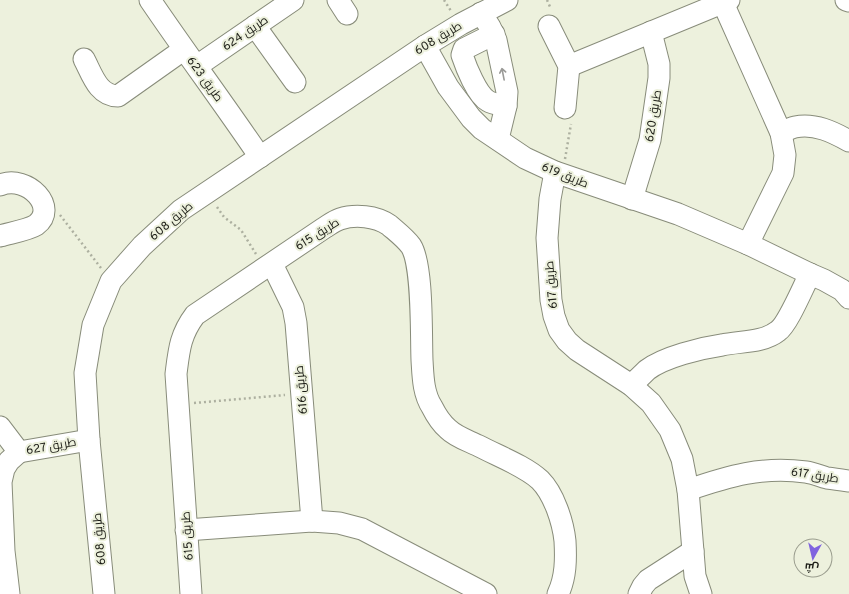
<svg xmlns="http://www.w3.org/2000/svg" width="849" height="594" viewBox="0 0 849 594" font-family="Overpass,Cairo,sans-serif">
<rect width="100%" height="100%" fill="#edf1dd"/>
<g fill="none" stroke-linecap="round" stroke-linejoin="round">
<g stroke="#888c7a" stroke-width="23">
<g id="minor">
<path d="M150,0C186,53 224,104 260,157"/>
<path d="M338,0L347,14"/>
<path d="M846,0L849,1"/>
<path d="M723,3L781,133L785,155L783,173L748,244"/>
<path d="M481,13L490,27L496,40L507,92L506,106L498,139"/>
<path d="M255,26L295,82"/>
<path d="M549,26L569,66L565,108"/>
<path d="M494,34L464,49L462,55C466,67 477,95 488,101C493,104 501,105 506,106"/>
<path d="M425,46L448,87L471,118L482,129L525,158L555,172L678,214L748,244L810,274L824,280L842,290L849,298"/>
<path d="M84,59C92,74 98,96 118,96L183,50"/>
<path d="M197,66L293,0"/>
<path d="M569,66L729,0"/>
<path d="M781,133C785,131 790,128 795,127C815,123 833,132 849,141"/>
<path d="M555,172L550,199L547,238L551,300L554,316L559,330L567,341L577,350L631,385L651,403L670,430L682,459L688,490L695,576L701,594"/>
<path d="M0,185C28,174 59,208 36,225C28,230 10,233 0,236"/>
<path d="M632,199L650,140L659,78V64L651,32"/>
<path d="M272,264L293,307L296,323L312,521"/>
<path d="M631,385C637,380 642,375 647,370C664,357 701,348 722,345C740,341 763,343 778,331C788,324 803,287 810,274"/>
<path d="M0,427L19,452L89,440"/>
<path d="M688,490C729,476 762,466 806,472C813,473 820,476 827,478C835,479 842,480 849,481"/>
<path d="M186,530L312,521L339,523L362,529L486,594"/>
<path d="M9,594L4,551L1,482L4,469L9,461L19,452"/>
<path d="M104,594L89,440L85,373L93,325L111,281L142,246L181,210L425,46L461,24L507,0"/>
<path d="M191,594L176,374C179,350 180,335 195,315L324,228C329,225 334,221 340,219C355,214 376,216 389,225C397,232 405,238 411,246C423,265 421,335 422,360C423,376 423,393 432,407C436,415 441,423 448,429C456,437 469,441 479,446C498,456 525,466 540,480C554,494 563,522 565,541C566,559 566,577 558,594"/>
<path d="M639,594L643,586L648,580L693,551"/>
</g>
</g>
<g stroke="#adb0a0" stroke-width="2.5" stroke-dasharray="2 3" stroke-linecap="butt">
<path d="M444,0L451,11"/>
<path d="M547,0L551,9"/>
<path d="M565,159L571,124"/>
<path d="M217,207L224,217L241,230L256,254"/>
<path d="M60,215L101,268"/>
<path d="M194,403L285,395"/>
</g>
<use href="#minor" stroke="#fff" stroke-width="21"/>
</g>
<defs><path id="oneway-shaft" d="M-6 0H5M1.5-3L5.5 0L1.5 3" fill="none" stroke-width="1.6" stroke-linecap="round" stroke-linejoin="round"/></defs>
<use stroke="#9a9a97" href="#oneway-shaft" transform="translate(503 74) rotate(-101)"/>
<g text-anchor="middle" stroke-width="4" stroke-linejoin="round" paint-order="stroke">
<g font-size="12" fill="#1e1f18" stroke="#edf1dd">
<text transform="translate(245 33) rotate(-34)" y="4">طريق 624</text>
<text transform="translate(438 38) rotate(-31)" y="4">طريق 608</text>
<text transform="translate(205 79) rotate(54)" y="4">طريق 623</text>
<text transform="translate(653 116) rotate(-81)" y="4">طريق 620</text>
<text transform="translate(565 175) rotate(22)" y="4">طريق 619</text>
<text transform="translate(171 221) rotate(-40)" y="4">طريق 608</text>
<text transform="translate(317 234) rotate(-32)" y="4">طريق 615</text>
<text transform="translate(551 285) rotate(-95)" y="4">طريق 617</text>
<text transform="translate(301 390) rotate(-95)" y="4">طريق 616</text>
<text transform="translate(51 446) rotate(-10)" y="4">طريق 627</text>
<text transform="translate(815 475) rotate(9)" y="4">طريق 617</text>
<text transform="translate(187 536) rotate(-94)" y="4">طريق 615</text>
<text transform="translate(99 539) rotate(-95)" y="4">طريق 608</text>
</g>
</g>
<g transform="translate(813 558) rotate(188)"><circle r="19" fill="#edf1dd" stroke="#9a9d8e"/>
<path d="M0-3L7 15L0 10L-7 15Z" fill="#8064df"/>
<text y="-6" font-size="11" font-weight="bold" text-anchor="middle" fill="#1e1f18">ش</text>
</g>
</svg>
